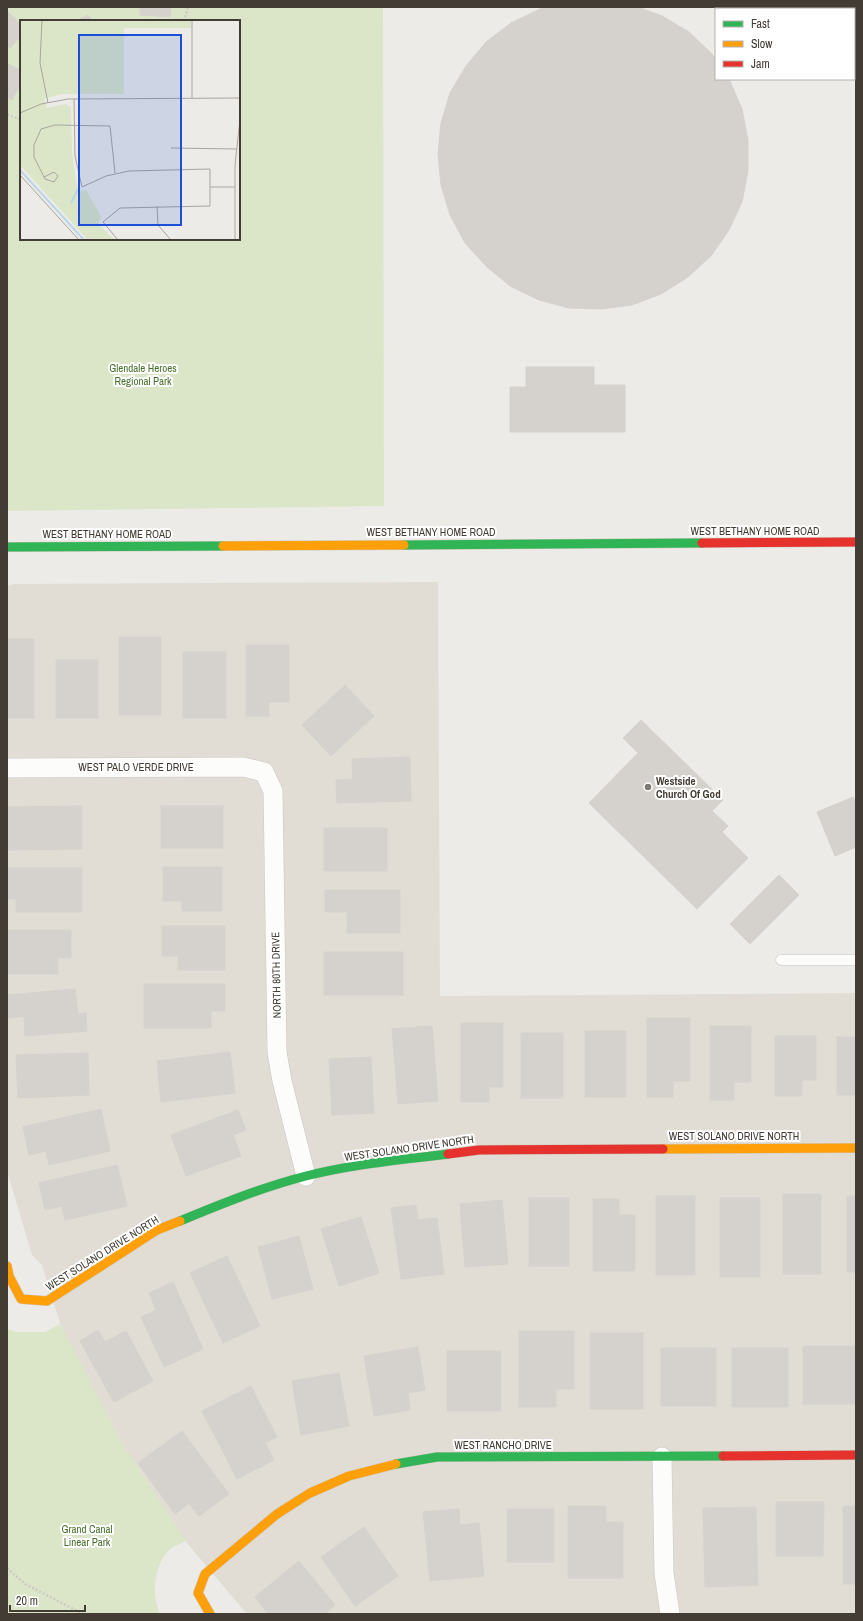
<svg xmlns="http://www.w3.org/2000/svg" width="863" height="1621" viewBox="0 0 863 1621" font-family="'Archivo Narrow',sans-serif">
<rect width="100%" height="100%" fill="#edebe7"/>
<path fill="#e1ddd4" d="M438,582L440,996L856,993V1614H247L181,1536L122,1443L62,1330L42,1265L32,1255L7,1171V586L15,584Z"/>
<g fill="#dbe6c8" fill-rule="evenodd">
<path d="M7,7H383L384,506L7,511ZM21,21H239V239H21Z"/>
<path d="M60,1324L122,1443L186,1541C181,1544 173,1546 169,1550C154,1566 151,1595 160,1614H7V1329L17,1332H45Z"/>
</g>
<g fill="#d5d2ce" stroke="#d5d2cd">
<path d="M140,7H171L170,17L140,15Z"/>
<path d="M549,7H638L662,16L689,32L712,54L716,60V79H729L742,109L748,140V171L742,202L729,230L711,256L688,277L661,294L632,305L601,309L569,308L539,300L510,286L486,266L465,243L450,215L441,185L438,154L441,123L450,93L466,66L486,42L511,23L540,9Z"/>
<path d="M7,11L21,25V36L10,48L7,45Z"/>
<path d="M88,15L92,21H77Z"/>
<path d="M7,63L21,71V83L12,100L7,97Z"/>
<path d="M526,367H594V385H625V432H510V387H526Z"/>
<rect x="119" y="637" width="42" height="78"/>
<rect x="7" y="639" width="27" height="79"/>
<path d="M246,645H289V702H269V716H246Z"/>
<rect x="183" y="652" width="43" height="66"/>
<rect x="56" y="660" width="42" height="58"/>
<path d="M345,685L374,716L331,756L302,725Z"/>
<path d="M641,720L723,800L712,811L728,826L722,832L748,858L697,909L589,803L638,753L623,738Z"/>
<path d="M410,757L411,801L337,803L336,780L353,779L352,759Z"/>
<path d="M853,797L856,804V847L835,856L817,812Z"/>
<path d="M82,806V849L7,850V807Z"/>
<rect x="161" y="806" width="62" height="42"/>
<rect x="324" y="828" width="63" height="43"/>
<path d="M163,867H222V911H182V901H163Z"/>
<path d="M7,868H82V912H16V899H7Z"/>
<path d="M779,875L799,895L750,944L730,924Z"/>
<path d="M325,890H400V933H347V912H325Z"/>
<path d="M162,926H225V970H178V956H162Z"/>
<path d="M7,930H71V958H58V974H7Z"/>
<rect x="324" y="952" width="79" height="43"/>
<path d="M144,984H225V1011H211V1028H144Z"/>
<path d="M75,989L78,1014L86,1013L87,1031L25,1036L24,1016L8,1018L7,995Z"/>
<path d="M647,1018H690V1081H673V1097H647Z"/>
<path d="M461,1023H503V1087H489V1102H461Z"/>
<path d="M432,1026L438,1101L398,1104L392,1029Z"/>
<path d="M710,1026H751V1082H734V1100H710Z"/>
<rect x="585" y="1031" width="41" height="66"/>
<rect x="521" y="1033" width="42" height="65"/>
<path d="M775,1036H816V1080H802V1096H775Z"/>
<rect x="837" y="1037" width="19" height="58"/>
<path d="M230,1052L235,1093L161,1102L157,1061Z"/>
<path d="M88,1053L89,1095L18,1098L16,1055Z"/>
<path d="M371,1057L374,1113L332,1115L329,1059Z"/>
<path d="M101,1109L110,1151L49,1165L46,1151L29,1155L23,1127Z"/>
<path d="M238,1110L246,1130L233,1135L241,1156L186,1176L171,1135Z"/>
<path d="M117,1165L127,1206L65,1220L62,1206L45,1210L39,1183Z"/>
<rect x="783" y="1194" width="38" height="80"/>
<rect x="656" y="1196" width="39" height="79"/>
<rect x="847" y="1196" width="9" height="76"/>
<rect x="529" y="1198" width="40" height="68"/>
<rect x="720" y="1198" width="40" height="79"/>
<path d="M593,1199H619V1215H635V1271H593Z"/>
<path d="M502,1200L508,1264L465,1267L460,1204Z"/>
<path d="M416,1205L418,1220L437,1218L444,1274L401,1279L391,1208Z"/>
<path d="M361,1217L379,1273L339,1286L321,1229Z"/>
<path d="M299,1236L313,1289L272,1299L258,1247Z"/>
<path d="M227,1256L260,1326L223,1343L190,1273Z"/>
<path d="M173,1282L203,1349L164,1367L141,1317L156,1310L149,1293Z"/>
<path d="M98,1330L105,1342L126,1331L153,1381L114,1402L80,1341Z"/>
<path d="M519,1331H574V1389H556V1407H519Z"/>
<rect x="590" y="1333" width="53" height="76"/>
<rect x="803" y="1346" width="53" height="58"/>
<path d="M418,1347L425,1390L408,1393L410,1410L374,1416L364,1356Z"/>
<rect x="661" y="1348" width="55" height="58"/>
<rect x="732" y="1348" width="56" height="59"/>
<rect x="447" y="1351" width="54" height="60"/>
<path d="M339,1373L349,1426L301,1435L292,1381Z"/>
<path d="M251,1386L277,1437L265,1443L274,1460L237,1479L202,1411Z"/>
<path d="M182,1431L229,1494L199,1516L189,1503L175,1514L138,1463Z"/>
<path d="M776,1502H824L823,1556H776Z"/>
<path d="M568,1506H606V1522H623V1578H568Z"/>
<rect x="843" y="1506" width="13" height="78"/>
<path d="M756,1507L758,1585L705,1587L703,1508Z"/>
<path d="M459,1509L460,1525L479,1523L484,1576L430,1581L423,1512Z"/>
<rect x="507" y="1509" width="47" height="53"/>
<path d="M364,1527L398,1576L355,1606L321,1557Z"/>
<path d="M299,1561L335,1605L325,1614H268L255,1597Z"/>
</g>
<g fill="none" stroke-linecap="round" stroke-linejoin="round">
<g stroke="#c9c7c3" stroke-width="11">
<path id="lane" d="M781,960H856"/>
</g>
<g stroke="#c9c7c3" stroke-width="20">
<g id="street">
<path d="M7,768L243,767L264,772L273,791L277,1052L282,1081L306,1176"/>
<path d="M662,1457L664,1573L670,1614"/>
</g>
</g>
<g stroke="#ccc8be" stroke-width="10">
<g id="fast">
<path d="M404,545L702,543"/>
<path d="M7,547L223,546"/>
<path d="M180,1221C221,1204 263,1187 306,1176C353,1164 401,1160 448,1154"/>
<path d="M396,1464L437,1457L723,1456"/>
</g>
</g>
<g stroke="#ccc8be" stroke-width="10">
<g id="slow">
<path d="M223,546L404,545"/>
<path d="M663,1149L856,1148"/>
<path d="M7,1266L9,1276L21,1299L47,1301L157,1230L180,1221"/>
<path d="M210,1614L198,1593L205,1574L277,1514L310,1493L349,1476L396,1464"/>
</g>
</g>
<g stroke="#ccc8be" stroke-width="10">
<g id="jam">
<path d="M702,543L856,542"/>
<path d="M448,1154L479,1150L663,1149"/>
<path d="M723,1456L856,1455"/>
</g>
</g>
<g stroke="#cccac6" stroke-width="2.5" stroke-dasharray="2 2" stroke-linecap="butt">
<path d="M184,21L188,7"/>
<path d="M7,115L21,119"/>
<path d="M7,1568L25,1584L83,1614"/>
</g>
<use href="#lane" stroke="#fcfcfb" stroke-width="10"/>
<use href="#street" stroke="#fcfcfb" stroke-width="19"/>
<use href="#fast" stroke="#30b455" stroke-width="9"/>
<use href="#slow" stroke="#ff9f0a" stroke-width="9"/>
<use href="#jam" stroke="#e5322d" stroke-width="9"/>
</g>
<circle fill="#7e7973" stroke="#fff" stroke-width="1.5" cx="648" cy="787" r="4"/>
<g text-anchor="middle" stroke-width="4" stroke-linejoin="round" paint-order="stroke">
<g font-size="11" fill="#486f2d" stroke="#fff">
<text x="143" y="372">Glendale Heroes<tspan x="143" dy="13">Regional Park</tspan></text>
<text x="87" y="1533">Grand Canal<tspan x="87" dy="13">Linear Park</tspan></text>
</g>
<g font-size="11" fill="#423c34" stroke="#fff">
<text x="755" y="535">WEST BETHANY HOME ROAD</text>
<text x="431" y="536">WEST BETHANY HOME ROAD</text>
<text x="107" y="538">WEST BETHANY HOME ROAD</text>
<text x="136" y="771">WEST PALO VERDE DRIVE</text>
<text transform="translate(276 975) rotate(-91)" y="4">NORTH 80TH DRIVE</text>
<text x="734" y="1140">WEST SOLANO DRIVE NORTH</text>
<text transform="translate(409 1148) rotate(-8)" y="4">WEST SOLANO DRIVE NORTH</text>
<text transform="translate(102 1253) rotate(-32)" y="4">WEST SOLANO DRIVE NORTH</text>
<text x="503" y="1449">WEST RANCHO DRIVE</text>
</g>
<g font-size="11" font-weight="bold" fill="#423c34" stroke="#fff" text-anchor="start">
<text x="656" y="785">Westside<tspan x="656" dy="13">Church Of God</tspan></text>
</g>
</g>
<g transform="translate(20 20)">
<rect width="220" height="220" fill="#edebe7"/>
<path d="M0,0H171V8H104V74H41L24,79L27,88L46,84L51,87L52,132L57,167L59,171L66,170L81,196L78,204L95,220H68L0,145Z" fill="#dbe6c8"/>
<path fill="none" stroke="#b9d7e9" stroke-width="2" d="M0,150L64,220M51,183L58,169"/>
<path fill="none" stroke="#a9a59f" stroke-width="1" d="M22,0L20,43L28,83M172,0V78M54,79L55,136L62,167L86,156L109,151L190,149V186L100,188L83,202L98,220M0,93L21,84L48,79L220,78M151,128L217,129M0,155L59,220M24,157L34,152L38,156L34,162L25,159L14,137V125L21,109L35,105L90,106L95,153M190,167H215M137,186L138,205L151,220M215,220V145L220,100"/>
<path fill="#1d4ed8" fill-opacity="0.15" stroke="#1d4ed8" stroke-width="2" d="M59,15H161V205H59Z"/>
<rect width="220" height="220" fill="none" stroke="#423c34" stroke-width="2"/>
</g>
<rect width="863" height="1621" fill="none" stroke="#423c34" stroke-width="16"/>
<rect x="715" y="8" width="140" height="72" fill="#ffffff" stroke="#b3b1ae"/>
<rect x="723" y="21" width="20" height="6" fill="#30b455" stroke="#b3b1ae"/>
<text x="751" y="28" font-size="12" fill="#423c34">Fast</text>
<rect x="723" y="41" width="20" height="6" fill="#ff9f0a" stroke="#b3b1ae"/>
<text x="751" y="48" font-size="12" fill="#423c34">Slow</text>
<rect x="723" y="61" width="20" height="6" fill="#e5322d" stroke="#b3b1ae"/>
<text x="751" y="68" font-size="12" fill="#423c34">Jam</text>
<path d="M10 1605v6h75v-6" fill="none" stroke="#423c34" stroke-width="2"/>
<text x="16" y="1605" font-size="12" fill="#423c34" stroke="#ffffff" stroke-width="3" paint-order="stroke">20 m</text>
</svg>
